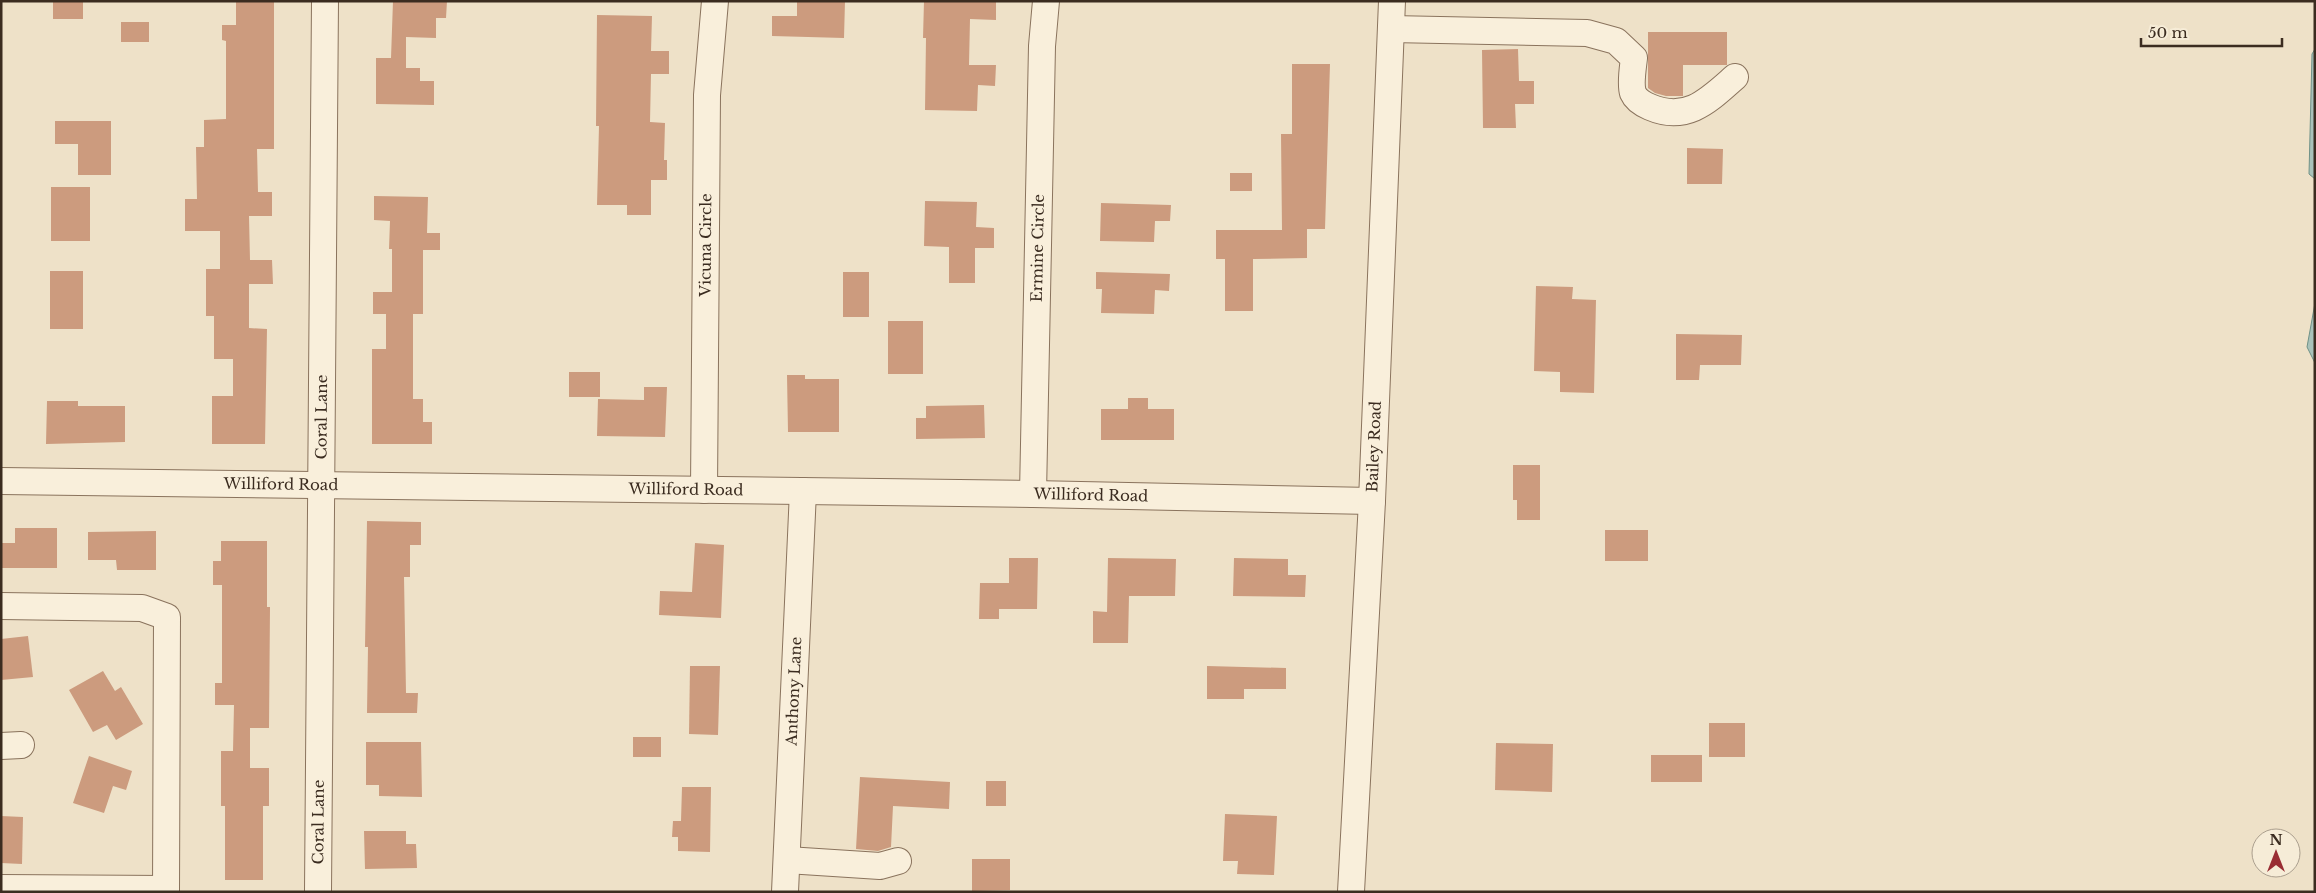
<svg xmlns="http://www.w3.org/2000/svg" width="2316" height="893" viewBox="0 0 2316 893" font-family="'Libre Baskerville',serif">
<rect width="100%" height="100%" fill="#eee1c8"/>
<g fill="#a9c2ba" stroke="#6f9187">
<path d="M2315,49V179L2309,174L2312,54Z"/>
<path d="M2315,303V363L2307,347Z"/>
</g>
<g fill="#cc9b7e">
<rect x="53" y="1" width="30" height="18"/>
<path d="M236,1H274V149H257L258,192H272V216H249L250,260H272L273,284H249V328L267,329L265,444H212V396H233V359H214V316H206V269H220V231H185V199H197L196,147H204V120L226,119V41L222,40V25H236Z"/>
<path d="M393,1H447L446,18H436V38L406,37V68H420V81H434V105L376,104V58H391Z"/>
<path d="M797,1H845L844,38L772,36V16H797Z"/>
<path d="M924,1H996V20L970,19L969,65H996L995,86L978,85L977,111L925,110L926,38H923Z"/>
<path d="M597,15L652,16L651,51H669V74H651L650,122L665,123L664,160H667V180H651V215H627V205H597L599,126H596Z"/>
<rect x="121" y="22" width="28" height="20"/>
<path d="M1648,32H1727V65H1683V96H1666L1655,93L1648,88Z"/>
<path d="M1518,49L1519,81H1534V104H1515L1516,128H1483L1482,50Z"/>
<path d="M1292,64H1330L1325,229H1307V258L1253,259V311H1225V259H1216V230H1282L1281,134H1292Z"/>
<path d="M55,121H111V175H78V144H55Z"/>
<path d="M1687,148L1723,149L1722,184H1687Z"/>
<rect x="1230" y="173" width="22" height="18"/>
<rect x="51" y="187" width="39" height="54"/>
<path d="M374,196L428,197L427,233H440V250H423V314H413V399H423V422H432V444H372V349H386V314H373V292H392V249H389L390,221L374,220Z"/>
<path d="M925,201L977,202L976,227L994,228V248H975V283H949V247L924,246Z"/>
<path d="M1101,203L1171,205L1170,221H1155L1154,242L1100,241Z"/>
<rect x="50" y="271" width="33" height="58"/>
<rect x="843" y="272" width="26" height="45"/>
<path d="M1096,272L1170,274L1169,291L1155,290L1154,314L1101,313L1102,289H1096Z"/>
<path d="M1536,286L1573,287L1572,299L1596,300L1594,393L1560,392V372L1534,371Z"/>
<rect x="888" y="321" width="35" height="53"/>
<path d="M1676,334L1742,335L1741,365H1700L1699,380H1676Z"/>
<rect x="569" y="372" width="31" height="25"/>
<path d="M787,375H805V379H839V432H788Z"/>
<path d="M644,387H667L665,437L597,436L598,399L644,400Z"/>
<path d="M1128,398H1148V409H1174V440H1101V409H1128Z"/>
<path d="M47,401H78V406H125V442L46,444Z"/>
<path d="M984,405L985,438L916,439V418H926V406Z"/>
<path d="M1513,465H1540V520H1517V500H1513Z"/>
<path d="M367,521L421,522V545H410V577H404L406,693H418L417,713H367L368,647H365Z"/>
<path d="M15,528H57V568H1V543H15Z"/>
<rect x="1605" y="530" width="43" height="31"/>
<path d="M156,531V570H117L116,560H88V532Z"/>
<path d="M221,541H267V607H270L269,728H250V768H269V806H263V880H225V806H221V751H233L234,705H215V683H222V585H213V561H221Z"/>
<path d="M695,543L724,545L721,618L659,615L660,591L692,592Z"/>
<path d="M1009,558H1038L1037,609H999V619H979L980,583H1009Z"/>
<path d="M1108,558L1176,559L1175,596H1129L1128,643H1093V611L1107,612Z"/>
<path d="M1234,558L1288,559V575H1306L1305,597L1233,596Z"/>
<path d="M28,636L33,677L1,680V639Z"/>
<path d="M690,666H720L718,735L689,734Z"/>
<path d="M1207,666L1286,668V689H1244V699H1207Z"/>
<path d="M103,671L115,691L121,687L143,724L116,740L107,725L93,732L69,690Z"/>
<rect x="1709" y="723" width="36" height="34"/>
<rect x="633" y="737" width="28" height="20"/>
<path d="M366,742H421L422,797L379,796V785H366Z"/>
<path d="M1496,743L1553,744L1552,792L1495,790Z"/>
<rect x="1651" y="755" width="51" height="27"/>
<path d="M89,756L132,771L126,790L113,786L104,813L73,803Z"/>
<path d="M860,777L950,782L949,809L893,806L891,847L878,851L856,849Z"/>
<rect x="986" y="781" width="20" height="25"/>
<path d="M682,787H711L710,852L678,851V837H672L673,821H681Z"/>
<path d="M1225,814L1277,816L1274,875L1237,874L1238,861H1223Z"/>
<path d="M1,816L23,817L22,864L1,863Z"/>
<path d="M364,831H406V844H416L417,868L365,869Z"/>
<path d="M972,859H1010V890L972,891Z"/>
</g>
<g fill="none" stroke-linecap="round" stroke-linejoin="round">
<g stroke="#8a735d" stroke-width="28">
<g id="minor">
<path d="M1391,29L1587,33L1616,41L1634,58C1633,67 1630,84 1633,93C1636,100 1643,104 1650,107C1687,123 1709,100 1735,77"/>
<path id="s1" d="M1,481L1033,494L1372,501"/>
<path id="s2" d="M704,490L707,95L715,1"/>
<path id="s3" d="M1033,494L1042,46L1046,1"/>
<path d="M1,606L142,608L167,617L166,892"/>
<path d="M1,746L21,745"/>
<path d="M787,860L880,866L898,861"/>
<path d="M1,888L166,889"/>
<path id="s4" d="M318,892L325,1"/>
<path id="s5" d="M785,892L803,491"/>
<path id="s6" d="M1351,892L1372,501L1392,1"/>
</g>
</g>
<use href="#minor" stroke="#f9efdb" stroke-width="26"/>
</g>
<g text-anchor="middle" stroke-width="4.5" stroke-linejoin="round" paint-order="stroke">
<g font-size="15" fill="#3b2c20" stroke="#f6ecd7">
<text dy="5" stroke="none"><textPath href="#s2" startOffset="245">Vicuna Circle</textPath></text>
<text dy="5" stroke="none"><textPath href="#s3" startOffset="246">Ermine Circle</textPath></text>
<text dy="5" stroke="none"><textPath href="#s4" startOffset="475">Coral Lane</textPath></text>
<text dy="5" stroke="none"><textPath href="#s6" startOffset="446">Bailey Road</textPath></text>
<text dy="5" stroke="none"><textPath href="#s1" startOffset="280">Williford Road</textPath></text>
<text dy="5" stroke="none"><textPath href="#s1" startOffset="685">Williford Road</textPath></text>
<text dy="5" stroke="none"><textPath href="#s1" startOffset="1090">Williford Road</textPath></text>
<text dy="5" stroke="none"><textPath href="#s5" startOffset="201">Anthony Lane</textPath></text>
<text dy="5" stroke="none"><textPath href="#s4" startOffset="70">Coral Lane</textPath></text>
</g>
</g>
<rect width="2316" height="893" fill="none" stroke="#3b2c20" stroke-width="5"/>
<g transform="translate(2276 853)"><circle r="24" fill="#f6ecd7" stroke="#ab9f8e"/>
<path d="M0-4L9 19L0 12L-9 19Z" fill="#992d33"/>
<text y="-8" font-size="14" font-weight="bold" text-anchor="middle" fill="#3b2c20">N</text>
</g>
<path d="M2141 38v8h141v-8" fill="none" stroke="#3b2c20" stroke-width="2.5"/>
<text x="2148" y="38" font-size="15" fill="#3b2c20" stroke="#f6ecd7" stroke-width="4" paint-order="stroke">50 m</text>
</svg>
